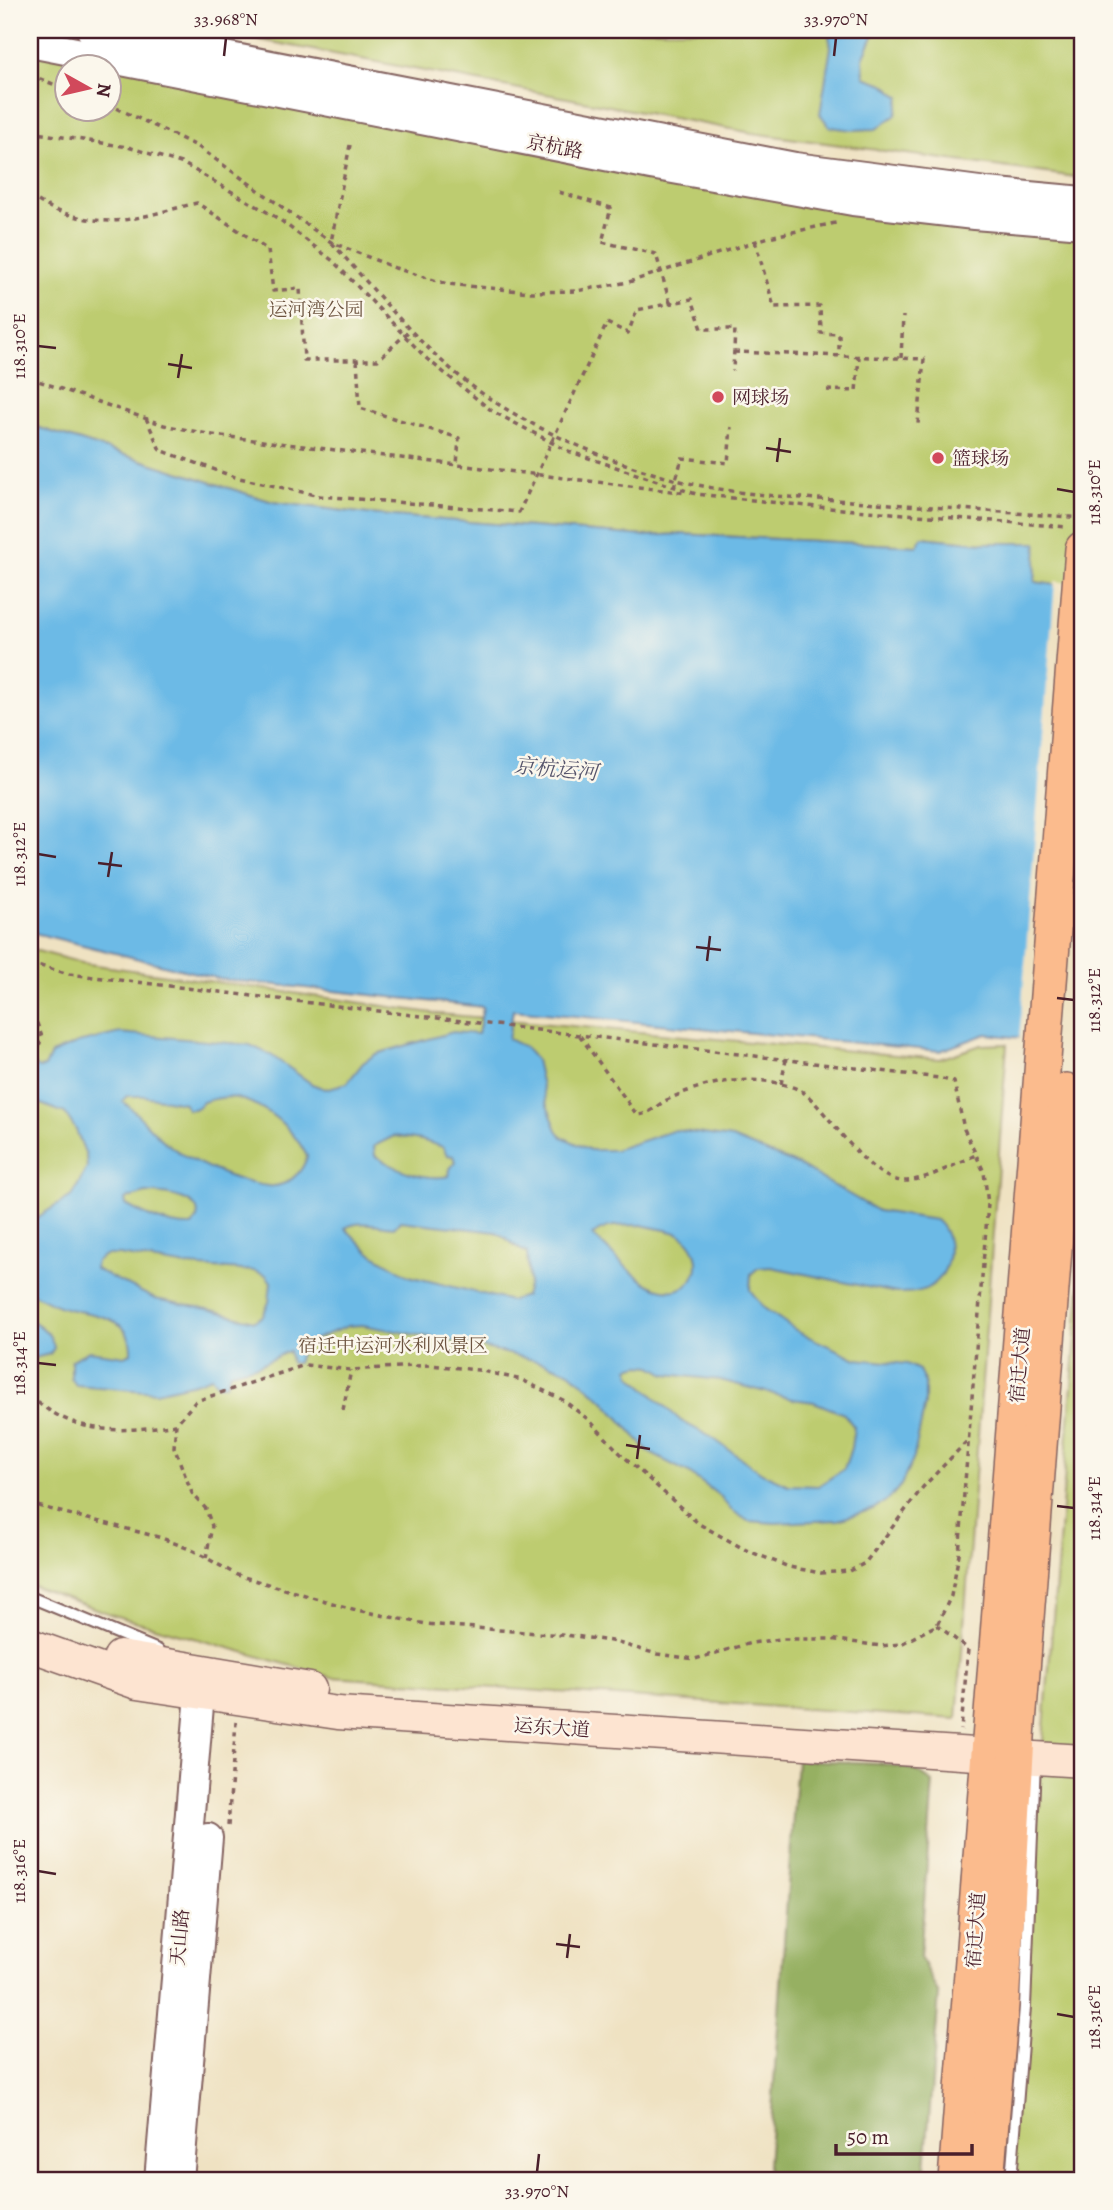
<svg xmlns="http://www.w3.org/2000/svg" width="1113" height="2210" viewBox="0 0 1113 2210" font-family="Alegreya,'Noto Serif SC',serif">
<rect width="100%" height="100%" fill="#fbf7ec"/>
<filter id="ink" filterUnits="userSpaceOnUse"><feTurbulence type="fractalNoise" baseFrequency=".0143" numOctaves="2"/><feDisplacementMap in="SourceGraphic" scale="14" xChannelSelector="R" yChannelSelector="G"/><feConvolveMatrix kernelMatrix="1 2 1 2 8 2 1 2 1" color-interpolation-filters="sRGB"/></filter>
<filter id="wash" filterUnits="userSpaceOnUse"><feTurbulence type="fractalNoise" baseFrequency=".00686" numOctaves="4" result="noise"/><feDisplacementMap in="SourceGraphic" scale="28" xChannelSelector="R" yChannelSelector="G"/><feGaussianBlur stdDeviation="1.57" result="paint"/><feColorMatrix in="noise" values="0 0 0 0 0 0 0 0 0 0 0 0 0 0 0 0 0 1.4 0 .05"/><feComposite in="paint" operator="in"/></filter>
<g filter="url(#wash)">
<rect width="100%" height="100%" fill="#efe2c2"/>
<g fill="#bdcc6f" stroke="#84764d" stroke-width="2" fill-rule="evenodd">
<path d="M207,30H1083V178L752,133Z"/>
<path d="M30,50L1083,232V589L1035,582L1036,543H982L923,537L918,546L680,534L645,536L368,514L273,502L30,425ZM66,66H108V108H66Z"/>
<path d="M30,949L82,963L439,1014L940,1059L981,1045L1007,1044L957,1719L331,1677L113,1615L30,1585Z"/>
<path d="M1083,1251V2180H1007Z"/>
</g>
<path fill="#96b062" stroke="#706846" stroke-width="2" d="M797,1760L879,1763L915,1770L933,1782L920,1957L939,1995L924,2180H767Z"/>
<g fill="#6cbae6" stroke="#5b6c88" stroke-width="2" fill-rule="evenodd">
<path d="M828,30H876L863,58L864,77L884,84L900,97L896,115L876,129L853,130L830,127L820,114L831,47Z"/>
<path d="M30,425L273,502L368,514L645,536L680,534L917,546L922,537L982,543H1037L1035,582L1083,589V1045L986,1034L940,1051L513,1010L508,1039L525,1047L536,1060L546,1103L557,1130L562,1137L590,1150H614L675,1130L732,1138L798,1165L878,1211L936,1220C956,1236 952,1275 929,1287C919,1293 908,1293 896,1293L771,1267L758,1268L751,1274L750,1290L764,1308L800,1333L857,1359L907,1364L919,1370L925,1383V1404L914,1457L901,1485L889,1499L873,1509L838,1520L775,1523L748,1521L730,1509L721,1497L689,1473L650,1453L603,1400L570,1372L545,1363L469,1344L362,1325L348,1326L303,1344L297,1363H291L289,1351L259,1365L230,1372L226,1384L219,1385L211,1377L195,1383L156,1392L76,1385L71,1378V1360L89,1351L125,1356L131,1353C132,1313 92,1316 65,1308C53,1305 41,1298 30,1292V1222L73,1195L87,1167L86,1155L76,1130L65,1113L30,1100V1063L39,1068L45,1067L51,1054L78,1043L120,1033L250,1045L271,1055L312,1084L325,1089L347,1083L363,1063L376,1054L453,1032L478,1034L483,1007L220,979L30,932ZM127,1096H144L184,1103L187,1109C195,1110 198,1108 203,1102C213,1099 226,1096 236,1098C267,1105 293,1129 307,1156C303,1173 286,1188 268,1186C238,1183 187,1161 165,1142C149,1129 139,1113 122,1101ZM394,1136L421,1140L443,1147L447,1155L453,1156L455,1162L450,1169L449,1176C424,1181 396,1169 375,1156L374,1146ZM146,1193C162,1193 215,1198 192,1226C169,1227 146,1216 126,1205L125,1199ZM400,1221L496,1232C508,1237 514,1248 527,1253L529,1283L525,1296L511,1301L409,1276L369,1252L345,1228C360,1219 378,1226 395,1227ZM642,1225C651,1228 672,1230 679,1234C712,1254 697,1302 656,1288C638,1281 608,1250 593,1235C607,1223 625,1226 642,1225ZM105,1255H119L188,1266L254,1271L266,1275L271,1282L269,1302L263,1316L254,1321L208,1309L155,1299L95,1269L96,1261ZM640,1365L652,1366L666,1374L720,1380L792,1399L814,1402L844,1414L854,1427L851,1448L844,1469L818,1486L788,1485L762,1473L711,1437L681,1421L632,1376L629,1368Z"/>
<path d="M30,1320C42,1326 52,1334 54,1348L50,1354L30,1359Z"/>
</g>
<path fill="#efe2c2" d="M1055,581L1083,585V1048L1019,1041Z"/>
</g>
<g filter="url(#ink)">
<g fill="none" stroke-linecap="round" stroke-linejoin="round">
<g stroke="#846360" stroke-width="14">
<g id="service">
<path d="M30,1597L158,1650"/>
<path d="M1011,2180L1025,2007L1035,1761"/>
</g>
</g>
<g stroke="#846360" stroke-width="32">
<g id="tertiary">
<path d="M91,30L795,167L987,192L1083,201"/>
<path d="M30,43L651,165L853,201L974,215L1083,224"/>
<path d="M159,2180L200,1694"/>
<path d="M179,2180L208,1838"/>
</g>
</g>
<g stroke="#846360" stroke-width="35">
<g id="secondary">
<path d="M30,1645L137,1683L338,1713L1083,1761"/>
<path d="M120,1657L310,1689"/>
</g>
</g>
<g stroke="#846360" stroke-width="38">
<g id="primary">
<path d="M956,2180C996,1636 1042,1093 1083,549"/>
<path d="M986,2180L1001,2005L1017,1737L1066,1091"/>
</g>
</g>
<g stroke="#846360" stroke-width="3.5" stroke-dasharray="5 5" stroke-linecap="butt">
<path d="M30,75L66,89"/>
<path d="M108,104L197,146L331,242L395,268L447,284L531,292L576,291L629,282L769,237L840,222"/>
<path d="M30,132L128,147L184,164L279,219L333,261L427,359L492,411L568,451L696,494L817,507L1068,527"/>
<path d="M350,145L331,242C377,292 420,348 476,389C534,432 632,472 703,486C760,498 820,498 877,503C946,508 1015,513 1083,518"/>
<path d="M30,184V187"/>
<path d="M559,192L611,208L602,242L656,254L670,303"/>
<path d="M30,195C50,212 84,221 111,221C139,220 170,209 197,203L268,250L273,291L300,288L304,360H378L410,330"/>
<path d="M755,241L774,307L820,306L821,333L839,334V356"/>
<path d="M734,352L924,359L918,424"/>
<path d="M901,358L903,316"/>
<path d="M357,360L360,408L459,438L457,465"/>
<path d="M30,378L164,425L213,435L687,493"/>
<path d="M827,390L856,391L859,357"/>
<path d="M146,418L160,450L235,477L320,496L519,512L607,323L628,333L637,310L692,299L702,329H735L733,371"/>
<path d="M674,487L682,458L728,463L731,427"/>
<path d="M30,963L69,974L939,1078L954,1082L964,1129L984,1172L988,1204L959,1554L951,1596L937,1625L901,1644L881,1646L830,1639H781L751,1643L695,1659L657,1654L611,1641L574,1636L426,1624L356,1610L237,1575L194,1551L162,1538L30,1504"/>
<path d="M30,1004L42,1037L30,1071"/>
<path d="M580,1036L637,1115C650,1115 657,1104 669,1099C702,1083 737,1077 773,1082C782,1084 796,1087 803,1092C831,1113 868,1183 906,1181C930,1179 955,1164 976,1155"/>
<path d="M781,1084L786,1060"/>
<path d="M30,1396C75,1436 120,1433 176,1424"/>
<path d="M343,1410L351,1370"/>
<path d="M206,1558L212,1526L206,1509L192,1493L174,1447L176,1424L196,1401L305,1365L351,1370L430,1365L478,1370L522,1380L563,1400L589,1420L620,1453L699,1524L746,1550L789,1567L821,1573L850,1571L865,1563L923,1487L969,1439"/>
<path d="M937,1625L968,1649L961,1730"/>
<path d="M228,1826L236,1722"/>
</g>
<use href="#service" stroke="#fff" stroke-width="10"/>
<use href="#tertiary" stroke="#fff" stroke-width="28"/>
<use href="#secondary" stroke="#fde4d1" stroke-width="32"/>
<use href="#primary" stroke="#fbbb8d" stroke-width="35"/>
</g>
</g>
<path fill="none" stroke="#4a1f2b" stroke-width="2.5" d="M224,56L226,38M834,56L836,38M38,346L56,348M168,364L192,368M178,378L182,354M766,448L791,452M777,462L780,438M1057,489L1074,492M38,854L56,857M98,863L122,866M108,877L112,852M696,947L721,950M707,961L710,936M1057,998L1074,1000M38,1363L56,1365M626,1445L650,1449M637,1459L640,1435M1057,1506L1074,1508M38,1871L56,1874M556,1944L580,1947M567,1958L570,1934M1057,2014L1074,2017M537,2172L539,2154"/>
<g fill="#d1495b" stroke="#fbf7ec" stroke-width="2.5">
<circle cx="718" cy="397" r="7"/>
<circle cx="938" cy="458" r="7"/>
</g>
<g text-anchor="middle" stroke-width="5" stroke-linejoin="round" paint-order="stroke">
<g font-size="19" fill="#4a1f2b" stroke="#fbf7ec">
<text transform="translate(555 146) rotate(11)" y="7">京杭路</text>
<text transform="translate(1019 1365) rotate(-85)" y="7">宿迁大道</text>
<text transform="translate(552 1727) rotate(4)" y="7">运东大道</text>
<text transform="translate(975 1930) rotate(-86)" y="7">宿迁大道</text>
<text transform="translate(179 1937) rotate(-85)" y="7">天山路</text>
</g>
<g font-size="19" fill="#6c533f" stroke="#fbf7ec">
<text x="316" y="316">运河湾公园</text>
<text x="393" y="1352">宿迁中运河水利风景区</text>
</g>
<g font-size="19" fill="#4a1f2b" stroke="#fbf7ec" text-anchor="start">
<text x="732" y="404">网球场</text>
<text x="952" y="465">篮球场</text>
</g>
<g font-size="21" font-style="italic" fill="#56556c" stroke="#fbf7ec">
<text transform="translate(556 769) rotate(5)" y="7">京杭运河</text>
</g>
</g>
<rect width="1113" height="2210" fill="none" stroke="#fbf7ec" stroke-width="77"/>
<g transform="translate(88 88) rotate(98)"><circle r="33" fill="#fbf7ec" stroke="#b4a19f" stroke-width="2"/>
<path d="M0-5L12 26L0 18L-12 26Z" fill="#d1495b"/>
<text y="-10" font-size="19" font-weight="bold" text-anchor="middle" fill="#4a1f2b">N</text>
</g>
<path d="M836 2144v10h136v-10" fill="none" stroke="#4a1f2b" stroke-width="3.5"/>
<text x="847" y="2144" font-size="21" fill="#4a1f2b" stroke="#fbf7ec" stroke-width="5" paint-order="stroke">50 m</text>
<rect x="38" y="38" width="1036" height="2134" fill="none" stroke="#4a1f2b" stroke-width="2.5"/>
<g font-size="18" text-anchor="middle" fill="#4a1f2b">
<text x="226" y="25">33.968°N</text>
<text x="836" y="25">33.970°N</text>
<text transform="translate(19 346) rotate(-90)" y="6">118.310°E</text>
<text transform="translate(1094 492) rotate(-90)" y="6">118.310°E</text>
<text transform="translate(19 854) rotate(-90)" y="6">118.312°E</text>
<text transform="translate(1094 1000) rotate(-90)" y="6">118.312°E</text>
<text transform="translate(19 1363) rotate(-90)" y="6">118.314°E</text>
<text transform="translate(1094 1508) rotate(-90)" y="6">118.314°E</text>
<text transform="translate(19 1871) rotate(-90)" y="6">118.316°E</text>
<text transform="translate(1094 2017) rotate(-90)" y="6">118.316°E</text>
<text x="537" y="2197">33.970°N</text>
</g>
</svg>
